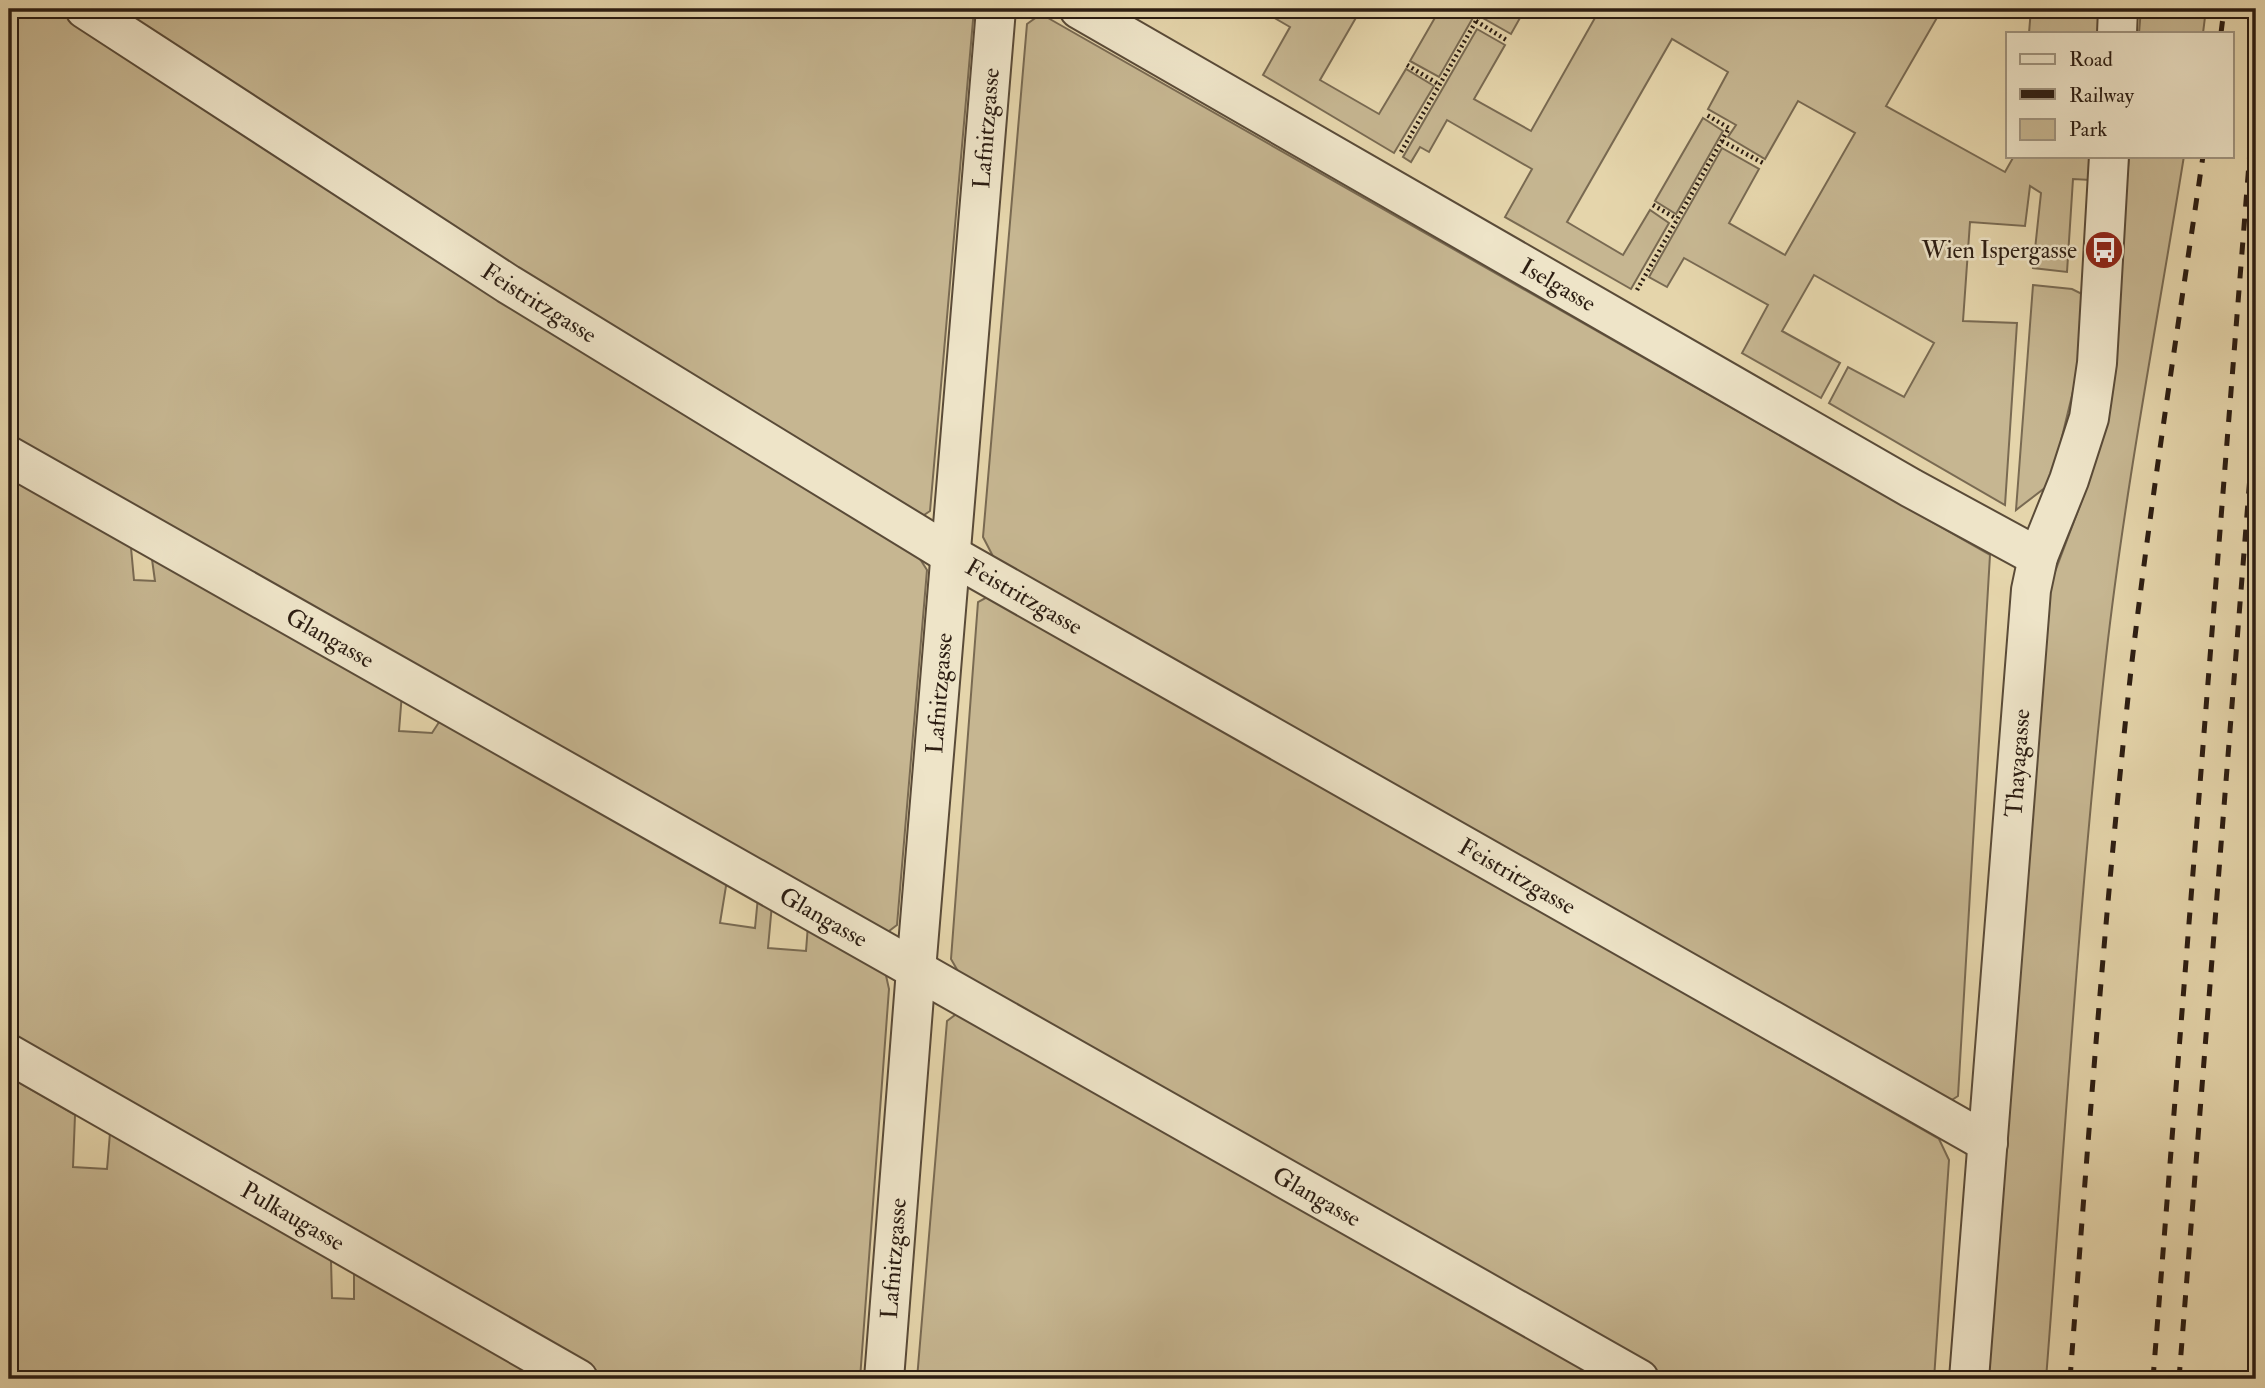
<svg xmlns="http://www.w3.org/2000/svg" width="2265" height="1388" viewBox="0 0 2265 1388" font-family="'IM FELL Double Pica',serif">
<rect width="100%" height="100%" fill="#e5d5ab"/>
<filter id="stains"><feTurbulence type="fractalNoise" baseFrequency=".00286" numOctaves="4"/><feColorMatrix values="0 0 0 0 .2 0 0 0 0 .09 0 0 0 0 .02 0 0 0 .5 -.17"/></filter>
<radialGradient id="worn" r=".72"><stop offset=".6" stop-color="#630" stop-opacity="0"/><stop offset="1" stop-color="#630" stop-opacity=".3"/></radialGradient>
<g fill="#c6b691" stroke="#796a52" stroke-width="2">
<path d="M9,9H55L913,548L927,570L897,925L885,934L9,438Z"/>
<path d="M113,9H974L930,511L921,517L484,252Z"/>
<path d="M1259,9H1361L1320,80L1379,114L1406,69L1434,86L1394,153L1263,75L1290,27Z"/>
<path d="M1440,9H1478L1439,77L1410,61Z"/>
<path d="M1488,9H1525L1511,34L1483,18Z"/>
<path d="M1600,9H1942L1886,106L2005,172L2014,156H2092L2091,180L2073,179L2067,272L2033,268L2041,193L2030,186L2025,226L1970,222L1963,321L2017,323L2005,505L1829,403L1848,367L1904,397L1934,343L1814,275L1782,331L1840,363L1821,398L1742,353L1768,305L1684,258L1667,287L1649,277L1722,148L1759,169L1729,223L1785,255L1855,133L1798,101L1765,159L1728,137L1736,125L1708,109L1728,72L1672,39L1567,222L1623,255L1650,210L1669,223L1631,289L1505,217L1532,169L1447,120L1429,152L1420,147L1411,162L1403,157L1477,29L1505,45L1474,99L1531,131Z"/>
<path d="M2031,9H2101L2100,33H2029Z"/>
<path d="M2141,9H2206L2203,33H2139Z"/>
<path d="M1041,14L1990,555L1958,1096L1944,1105L997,564L983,537L1027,24Z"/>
<path d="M1703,118L1723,131L1676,214L1655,201Z"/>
<path d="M2129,156H2184C2157,323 2125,489 2106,657C2079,897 2065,1139 2046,1379H1987L2047,593L2088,484L2111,364Z"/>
<path d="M2033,285L2072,289L2082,294L2085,303L2075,383L2054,470L2046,487L2016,510Z"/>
<path d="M9,469L130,537L134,580L155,581L151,552L402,693L399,731L432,733L443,716L727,880L720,923L755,928L758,897L772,904L768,948L806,951L808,925L885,971L889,989L860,1379H606L9,1040Z"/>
<path d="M991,595L1939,1139L1949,1160L1934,1379H1663L963,980L951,959L978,602Z"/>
<path d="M959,1012L1605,1379H917L947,1021Z"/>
<path d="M9,1077L75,1115L73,1167L107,1169L110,1133L331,1260L332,1298L354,1299V1272L542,1379H9Z"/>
</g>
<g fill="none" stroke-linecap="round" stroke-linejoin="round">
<g stroke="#5a4b38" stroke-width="42">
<g id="minor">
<path id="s1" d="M85,9L508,284L951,555L1988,1143"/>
<path id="s2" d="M1079,9L1911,488L2038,557"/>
<path d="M2117,33L2118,9"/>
<path id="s3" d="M9,456L1639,1379"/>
<path id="s4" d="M9,1054L578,1379"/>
<path id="s5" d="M884,1379L916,970L996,9"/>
<path id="s6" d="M1969,1379L2031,590L2038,557L2069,480L2089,418L2097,363L2109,156"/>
</g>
</g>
<g stroke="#2c1d12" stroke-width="4.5" stroke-dasharray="2 3.5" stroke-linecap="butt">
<path d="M1476,21L1508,41"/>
<path d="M1407,65L1440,85"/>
<path d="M1722,141L1763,163"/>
<path d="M1401,152L1483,9"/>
<path d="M1653,205L1677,219"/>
<path d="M1637,290L1729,128L1705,114"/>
</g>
<use href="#minor" stroke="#eee4c8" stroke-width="38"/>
<g stroke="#2c1d12" stroke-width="5" stroke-dasharray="12 12" stroke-linecap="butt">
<path d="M2221,33L2224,9"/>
<path d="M2070,1379C2088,1143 2105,906 2131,670C2151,498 2178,327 2203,156"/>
<path d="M2153,1379L2256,75"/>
<path d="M2179,1379L2256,400"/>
</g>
</g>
<defs>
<g id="bus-disc" transform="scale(2.0125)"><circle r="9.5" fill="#8f2418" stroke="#eee4c8"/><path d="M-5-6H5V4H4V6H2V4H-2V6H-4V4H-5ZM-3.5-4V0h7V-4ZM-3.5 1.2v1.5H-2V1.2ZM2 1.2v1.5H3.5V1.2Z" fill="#fff"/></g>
</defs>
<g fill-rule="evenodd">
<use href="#bus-disc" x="2104" y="250"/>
</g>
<g text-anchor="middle" stroke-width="5" stroke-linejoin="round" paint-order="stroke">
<g font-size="24" fill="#2c1d12" stroke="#eee4c8">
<text dy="8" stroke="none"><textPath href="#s5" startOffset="1255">Lafnitzgasse</textPath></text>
<text dy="8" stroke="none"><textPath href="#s2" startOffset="553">Iselgasse</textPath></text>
<text dy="8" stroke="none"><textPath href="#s1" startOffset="541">Feistritzgasse</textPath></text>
<text dy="8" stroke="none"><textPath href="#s1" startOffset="1108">Feistritzgasse</textPath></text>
<text dy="8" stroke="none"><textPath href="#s3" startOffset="369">Glangasse</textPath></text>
<text dy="8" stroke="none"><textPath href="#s5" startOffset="688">Lafnitzgasse</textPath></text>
<text dy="8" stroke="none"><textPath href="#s6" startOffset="618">Thayagasse</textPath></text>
<text dy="8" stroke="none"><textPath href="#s1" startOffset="1675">Feistritzgasse</textPath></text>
<text dy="8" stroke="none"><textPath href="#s3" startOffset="936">Glangasse</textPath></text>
<text dy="8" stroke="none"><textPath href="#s3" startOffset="1503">Glangasse</textPath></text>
<text dy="8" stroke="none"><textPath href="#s4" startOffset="327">Pulkaugasse</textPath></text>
<text dy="8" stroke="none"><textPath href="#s5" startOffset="121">Lafnitzgasse</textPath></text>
</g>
<g font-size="24" fill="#2c1d12" stroke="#eee4c8" text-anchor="end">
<text x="2077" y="258">Wien Ispergasse</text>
</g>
</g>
<rect width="2265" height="1388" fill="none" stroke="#e5d5ab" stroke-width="35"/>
<rect x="10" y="10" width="2244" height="1367" fill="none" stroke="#2c1d12" stroke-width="3.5"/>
<rect x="18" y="18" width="2230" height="1353" fill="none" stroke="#2c1d12" stroke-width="2"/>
<rect x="2006" y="32" width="228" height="126" fill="#eee4c8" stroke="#a0947f" stroke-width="2"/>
<rect x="2020" y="54" width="35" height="10" fill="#eee4c8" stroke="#a0947f" stroke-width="2"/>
<text x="2069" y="66" font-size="21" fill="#2c1d12">Road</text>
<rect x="2020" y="89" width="35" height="10" fill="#2c1d12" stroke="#a0947f" stroke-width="2"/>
<text x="2069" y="102" font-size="21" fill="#2c1d12">Railway</text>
<rect x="2020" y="119" width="35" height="21" fill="#c6b691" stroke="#a0947f" stroke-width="2"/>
<text x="2069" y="136" font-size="21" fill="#2c1d12">Park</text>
<rect width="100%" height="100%" filter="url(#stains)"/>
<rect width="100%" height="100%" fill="url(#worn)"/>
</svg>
